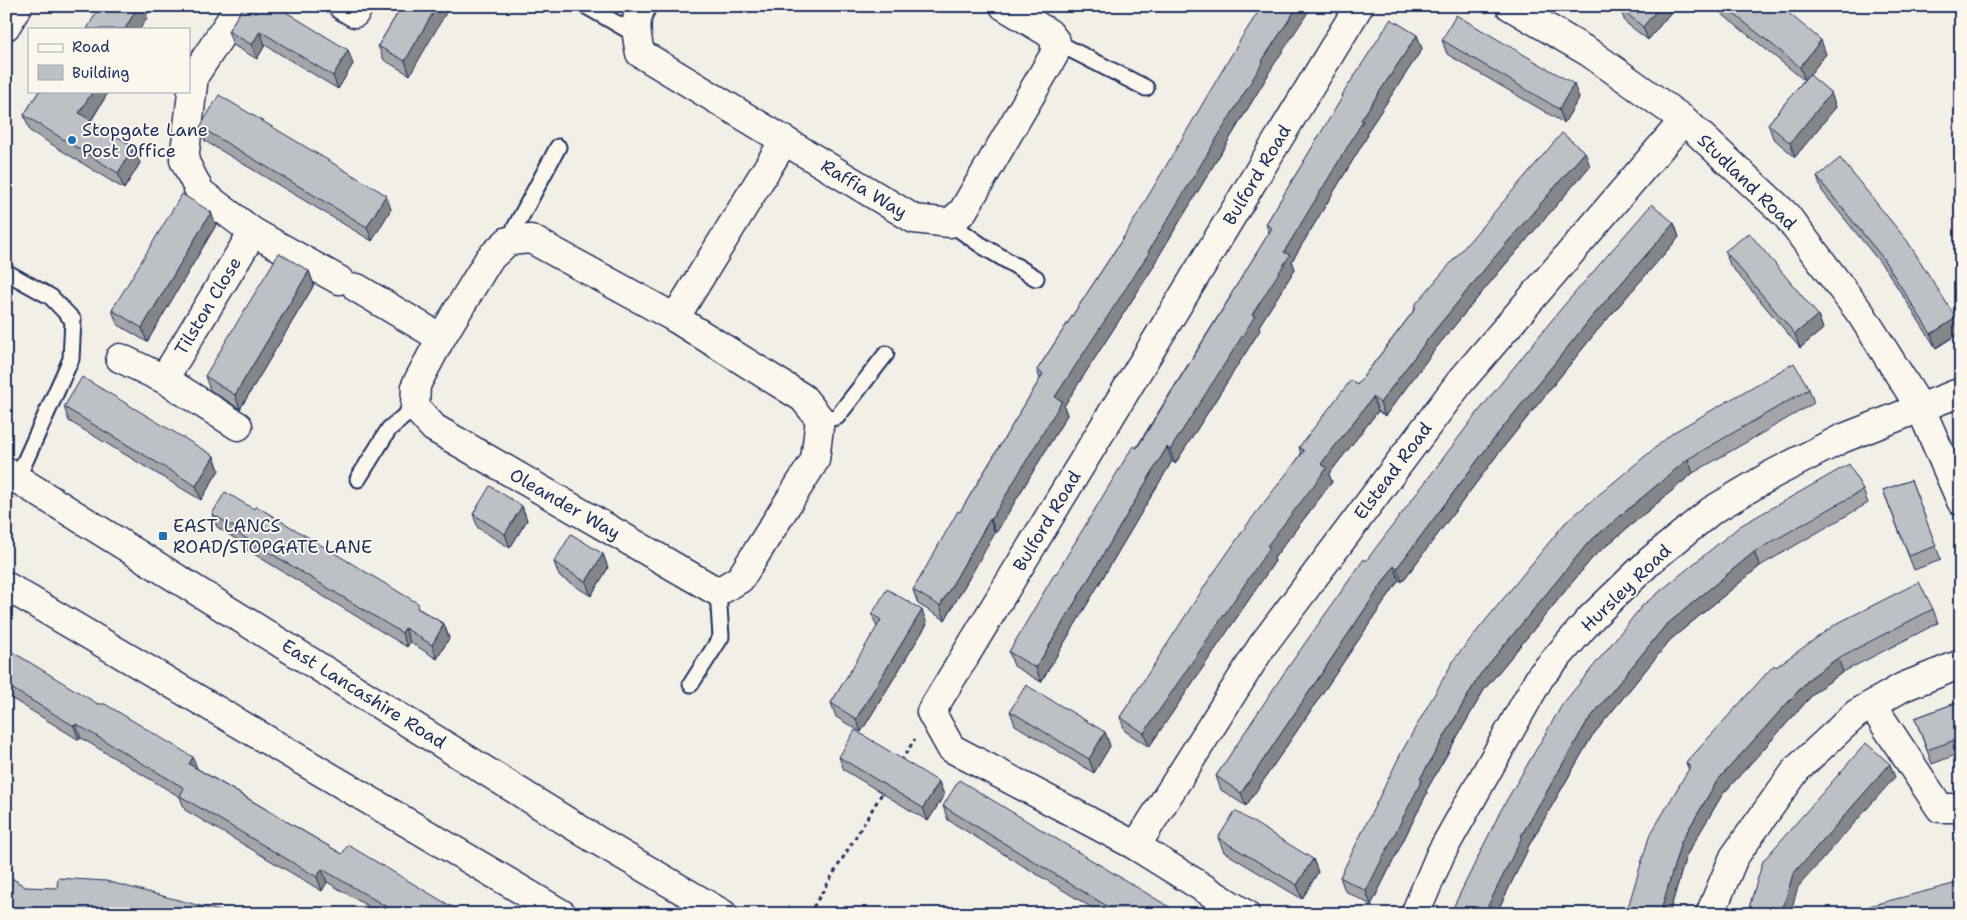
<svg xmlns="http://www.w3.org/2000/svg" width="1967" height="920" viewBox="0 0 1967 920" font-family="'Shantell Sans',sans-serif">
<rect width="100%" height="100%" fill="#f2efe6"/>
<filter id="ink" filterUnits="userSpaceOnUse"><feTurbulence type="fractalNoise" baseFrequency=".02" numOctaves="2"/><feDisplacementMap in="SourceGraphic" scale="10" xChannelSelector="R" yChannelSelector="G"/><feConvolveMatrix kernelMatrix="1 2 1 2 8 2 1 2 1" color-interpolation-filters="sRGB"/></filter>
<g filter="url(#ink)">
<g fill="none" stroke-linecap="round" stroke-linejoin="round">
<g stroke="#1b2f5e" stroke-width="19">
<g id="lane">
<path d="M586,6L635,34"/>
<path d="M1056,42L1146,88"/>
<path d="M950,223L981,245L1036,278"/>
<path d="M508,241L558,147"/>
<path d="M6,272L51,297L73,320L71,359L17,479"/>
<path d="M820,419L837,417L886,354"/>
<path d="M358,479L389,429L415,407"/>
<path d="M691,684L721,637L718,592"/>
</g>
</g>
<g stroke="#1b2f5e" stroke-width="31">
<g id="street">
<path d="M240,6L194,76L184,160L200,192L253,232L339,280"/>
<path d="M343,6L355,13L359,6"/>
<path d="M642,6C633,21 637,38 640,53L914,219L950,223L963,211L1054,55L1056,42L1049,33L1004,6"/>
<path d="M1510,6L1590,53L1684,120L1786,215L1861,314L1921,409L1961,501"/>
<path d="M531,239L675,318L803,398L820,419L815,460L740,579L718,592L434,428L415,407L416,385L441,338L489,259L508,241Z"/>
<path d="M357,288L441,338"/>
<path d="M675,318L784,141"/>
<path d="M120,358L164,379L238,426"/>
<path d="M164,379L253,232"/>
<path d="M1872,705L1940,808H1961"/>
<path d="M1136,846L1262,646L1460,382L1684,120"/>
<path d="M1245,914L1136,846L951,748L931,712L1359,6"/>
<path d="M1415,914L1441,853L1540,677L1592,617L1651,560L1711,511L1773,474L1841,439L1961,392"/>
<path d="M1710,914L1734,857L1797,769L1856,714L1903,687L1961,664"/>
</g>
</g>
<g stroke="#1b2f5e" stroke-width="31">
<path id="secondary" d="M6,26L18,6"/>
</g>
<g stroke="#1b2f5e" stroke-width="31">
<g id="highway">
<path d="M6,472L595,839L723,914"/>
<path d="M6,586L562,914"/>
</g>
</g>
<g stroke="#1b2f5e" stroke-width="3" stroke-dasharray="4 4" stroke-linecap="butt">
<path d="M901,761L915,739"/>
<path d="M809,914L884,790"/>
</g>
<use href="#lane" stroke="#fbf7ec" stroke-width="15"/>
<use href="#street" stroke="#fbf7ec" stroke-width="28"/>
<use href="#secondary" stroke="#fbf7ec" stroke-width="28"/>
<use href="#highway" stroke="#fbf7ec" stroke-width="28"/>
</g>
<g fill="#a3a5a9" stroke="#1b2f5e">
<path d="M244,6L353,64L338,89L265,45L257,59L233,45L228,31Z"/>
<path d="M402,6L410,75L384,60L378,46Z"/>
<path d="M1676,6L1648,40L1625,22L1620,8Z"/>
<path d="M1712,6H1780L1826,54L1809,75L1831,93L1836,107L1795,157L1773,138L1768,124L1804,80Z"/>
<path d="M1417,35L1422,49L1367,132L1368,135L1292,261L1295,269L1259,326L1260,330L1175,464L1172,461L1041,682L1014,666L1009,652L1230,297V296L1269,233L1266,224L1343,97L1342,95Z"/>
<path d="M1442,40L1579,98L1564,123L1447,54Z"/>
<path d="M1268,74V75L1154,264V266L1064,406L1067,415L996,533H995L945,620L918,604L913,590L1040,379L1037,370L1127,232Z"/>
<path d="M39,91H109L91,121L140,163L124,189L30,131L24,115Z"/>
<path d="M200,127L391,209L372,241L205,141Z"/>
<path d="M1590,166L1498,273L1436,348L1385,416L1378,411L1329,474L1332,482L1274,558L1275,561L1149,747L1125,731L1120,717L1301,454L1299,447L1357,385L1415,309L1414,306Z"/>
<path d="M1817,177L1956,318L1961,332L1936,348L1887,271L1822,191Z"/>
<path d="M1674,223L1679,237L1596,332L1497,455L1402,582L1399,580L1246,806L1221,790L1216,776L1366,561Z"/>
<path d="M216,225L147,342L117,324L112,310Z"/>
<path d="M1725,251L1818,315L1823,329L1800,348L1730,265Z"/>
<path d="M309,271L314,285L240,409L210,390L205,376Z"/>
<path d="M1809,389L1814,403L1693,473L1593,557L1484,690L1426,791L1427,793L1371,905L1345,891L1340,877L1565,523Z"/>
<path d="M64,407L214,456L219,470L201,500L69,421Z"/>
<path d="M1911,480L1941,560L1914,570L1883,490Z"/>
<path d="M1863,490L1868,503L1760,566L1670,640L1592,736L1527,849V851L1496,914H1450L1642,606Z"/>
<path d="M522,506L527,520L510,548L478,528L473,514Z"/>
<path d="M212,514L421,610L444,624L449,638L437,659L410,642L407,647L244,548L242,543L217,527Z"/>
<path d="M603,554L608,568L591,596L559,576L554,562Z"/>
<path d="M1933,609L1938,623L1843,672L1815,692L1722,795L1686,856L1669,914H1626L1689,770L1686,763L1776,667Z"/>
<path d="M872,614L927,624L861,732L836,717L831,703L877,628Z"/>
<path d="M6,648L198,769L342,854L464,914H381L327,882L322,891L185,810L180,797L81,738L79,740L6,695Z"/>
<path d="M1961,701V753L1932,764L1915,718Z"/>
<path d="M1010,711L1105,732L1110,746L1094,773L1015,725Z"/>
<path d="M839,757L939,782L944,795L928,821L844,770Z"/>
<path d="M943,806L1181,914H1102L948,820Z"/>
<path d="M1218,838L1313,859L1318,872L1302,899L1224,852Z"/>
<path d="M6,874L25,887L231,914H6Z"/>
</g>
<g fill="#848689" stroke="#1b2f5e">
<path d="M138,6H153L146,16L147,18L140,29H125Z"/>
<path d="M437,6H450L410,75L405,61Z"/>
<path d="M1298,6H1312L1268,74V75L1154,264V266L1064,406L1067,415L996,533L991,520L1055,397L1148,252L1262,61Z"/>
<path d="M1660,6H1676L1648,40L1643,27Z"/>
<path d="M260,31L265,45L257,59L252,45Z"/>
<path d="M1417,35L1422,49L1367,132L1368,135L1292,261L1295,269L1259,326L1260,330L1175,464L1170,450L1252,315L1284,252L1361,120Z"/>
<path d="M1821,40L1826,54L1805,81L1800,67Z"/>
<path d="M348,50L353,64L338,89L333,76Z"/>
<path d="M1574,84L1579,98L1564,123L1559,109Z"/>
<path d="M93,91H109L85,130L79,113Z"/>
<path d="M1831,93L1836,107L1795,157L1790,143Z"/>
<path d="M134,147L140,163L124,189L118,173Z"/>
<path d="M1585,152L1590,166L1498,273L1436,348L1385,416L1380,403L1431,335L1493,259Z"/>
<path d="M386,195L391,209L372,241L367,227Z"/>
<path d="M211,212L216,225L147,342L142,328Z"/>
<path d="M1674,223L1679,237L1596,332L1497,455L1402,582L1397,568L1492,441L1591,318Z"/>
<path d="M309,271L314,285L240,409L235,395Z"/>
<path d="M1818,315L1823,329L1800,348L1795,334Z"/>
<path d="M1956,318L1961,332L1936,348L1931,334Z"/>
<path d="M1373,397L1378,411L1329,474L1332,482L1274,558L1275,561L1149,747L1144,733L1321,464Z"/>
<path d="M1167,447L1172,461L1041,682L1036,668Z"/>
<path d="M214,456L219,470L201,500L196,486Z"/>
<path d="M1688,459L1693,473L1593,557L1484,690L1426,791L1427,793L1371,905L1366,891L1420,779L1479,676L1588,543Z"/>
<path d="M522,506L527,520L510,548L505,534Z"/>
<path d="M990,519L995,533L945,620L940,606Z"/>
<path d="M1754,552L1760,566L1670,640L1592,736L1527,849V851L1496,914H1484L1521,836L1587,722L1665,626Z"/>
<path d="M603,554L608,568L591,596L586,582Z"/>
<path d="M1394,566L1399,580L1246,806L1241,793Z"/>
<path d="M922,610L927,624L861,732L856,719Z"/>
<path d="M444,624L449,638L437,659L432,645Z"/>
<path d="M405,628L410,642L407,647L402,633Z"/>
<path d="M1838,658L1843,672L1815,692L1722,795L1686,856L1669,914H1660L1681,842L1717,781L1810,678Z"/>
<path d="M76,724L81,738L79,740L74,726Z"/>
<path d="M1105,732L1110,746L1094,773L1089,759Z"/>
<path d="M193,757L198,771L189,764Z"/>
<path d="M1890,764L1895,777L1798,887L1790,914H1781L1793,874Z"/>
<path d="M939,782L944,795L928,821L923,808Z"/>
<path d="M1313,859L1318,872L1302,899L1297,885Z"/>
<path d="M322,869L327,882L322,891L317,877Z"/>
<path d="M11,907L13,914H8V912Z"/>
</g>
<g fill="#bdc0c4" stroke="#1b2f5e">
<path d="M100,6H138L125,29H87Z"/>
<path d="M244,6H276L348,50L333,76L260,31L252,45L228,31Z"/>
<path d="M402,6H437L405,61L378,46Z"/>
<path d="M1262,6H1298L1262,61L1263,62L1148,252L1149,253L1055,397L1062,401L991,520L990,519L940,606L913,590L958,511L960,512L1043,374L1037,370L1127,232L1242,37Z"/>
<path d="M1621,6H1660L1643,27L1620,8Z"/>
<path d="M1724,6H1780L1821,40L1800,67Z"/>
<path d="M1456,15L1574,84L1559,109L1442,40Z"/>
<path d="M1391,19L1417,35L1361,120L1363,121L1284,252L1290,255L1252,315L1255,316L1170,450L1167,447L1036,668L1009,652L1055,573L1056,574L1133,446L1137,448L1231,296H1230L1272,228L1266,224L1343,96L1342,95Z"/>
<path d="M1809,74L1831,93L1790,143L1768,124Z"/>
<path d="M39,91H93L79,113L134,147L118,173L24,115Z"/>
<path d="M219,95L386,195L367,227L200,127Z"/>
<path d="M1562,133L1585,152L1493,259L1431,335L1380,403L1373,397L1321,464L1327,468L1267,546L1270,547L1144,733L1120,717L1208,581L1249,522L1304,451L1299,447L1351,380L1357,385L1416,308L1414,306Z"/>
<path d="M1840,158L1908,242L1956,318L1931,334L1882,257L1817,177Z"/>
<path d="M182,194L211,212L142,328L112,310Z"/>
<path d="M1652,204L1674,223L1591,318L1492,441L1397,568L1394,566L1241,793L1216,776L1282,676L1364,559L1366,561L1474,417L1560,310Z"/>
<path d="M1749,233L1818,315L1795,334L1725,251Z"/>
<path d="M279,253L309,271L235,395L205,376Z"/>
<path d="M1794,363L1809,389L1688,459L1588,543L1479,676L1420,779L1422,780L1366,891L1340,877L1401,753L1455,658L1565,523L1674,432Z"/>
<path d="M82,377L214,456L196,486L64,407Z"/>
<path d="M1849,464L1863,490L1754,552L1665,626L1587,722L1521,836L1522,837L1484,914H1450L1501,810L1562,705L1642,606L1740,526Z"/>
<path d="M1911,480L1936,546L1909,556L1883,490Z"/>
<path d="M490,486L522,506L505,534L473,514Z"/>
<path d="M225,492L254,509L256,506L419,604L417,608L444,624L432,645L405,628L402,633L239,534L241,531L212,514Z"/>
<path d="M571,534L603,554L586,582L554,562Z"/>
<path d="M1919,582L1933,609L1838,658L1810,678L1717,781L1681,842L1660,914H1626L1649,837L1690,767L1686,763L1774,665L1776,667L1836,624Z"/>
<path d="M887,589L922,610L856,719L831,703L881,620L872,614Z"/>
<path d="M6,648L98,704H105L193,757L189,764L342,854L348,845L464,914H399L322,869L317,877L180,796L184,788L76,724L74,726L6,685Z"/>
<path d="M1026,685L1105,732L1089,759L1010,711Z"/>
<path d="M1961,701V738L1927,750L1915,718Z"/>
<path d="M855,730L939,782L923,808L839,757Z"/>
<path d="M1866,743L1890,764L1793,874L1781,914H1747L1763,861Z"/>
<path d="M959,780L1181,914H1120L943,806Z"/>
<path d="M1235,811L1313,859L1297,885L1218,838Z"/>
<path d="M6,874L25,887L57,888L58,878L106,881L231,914H107L11,907L8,912L6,911Z"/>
<path d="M1961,882V913L1871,914L1869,906Z"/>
<path d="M252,910L258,914H250Z"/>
</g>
</g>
<g fill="#1f6fb2" stroke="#fbf7ec" stroke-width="2">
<circle cx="72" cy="140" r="5"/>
<rect x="158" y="531" width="10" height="10" rx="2.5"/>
</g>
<g text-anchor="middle" stroke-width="4" stroke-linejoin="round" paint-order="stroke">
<g font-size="18" fill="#1b2f5e" stroke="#fbf7ec" text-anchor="start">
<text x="82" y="136">Stopgate Lane<tspan x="82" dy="21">Post Office</tspan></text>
<text x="173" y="532">EAST LANCS<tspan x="173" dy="21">ROAD/STOPGATE LANE</tspan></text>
</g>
<g font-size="18" fill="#1b2f5e" stroke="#fbf7ec">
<text transform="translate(1257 175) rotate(-59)" y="6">Bulford Road</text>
<text transform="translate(1747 182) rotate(44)" y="6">Studland Road</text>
<text transform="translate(864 189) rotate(31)" y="6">Raffia Way</text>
<text transform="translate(208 306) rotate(-59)" y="6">Tilston Close</text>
<text transform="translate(1393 471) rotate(-53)" y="6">Elstead Road</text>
<text transform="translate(565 504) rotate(30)" y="6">Oleander Way</text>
<text transform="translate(1047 521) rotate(-59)" y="6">Bulford Road</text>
<text transform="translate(1626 588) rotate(-44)" y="6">Hursley Road</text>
<text transform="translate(364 694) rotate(32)" y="6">East Lancashire Road</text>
</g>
</g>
<rect width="1967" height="920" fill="none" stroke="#fbf7ec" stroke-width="25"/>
<rect x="12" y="12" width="1942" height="895" fill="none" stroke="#1b2f5e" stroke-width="2" filter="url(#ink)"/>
<rect x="28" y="28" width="162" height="65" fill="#fbf7ec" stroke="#a1a7b3"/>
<rect x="38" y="44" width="25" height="8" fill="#fbf7ec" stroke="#a1a7b3"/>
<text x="72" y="52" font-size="15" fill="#1b2f5e">Road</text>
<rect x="38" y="65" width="25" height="15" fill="#bdc0c4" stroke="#a1a7b3"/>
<text x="72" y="78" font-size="15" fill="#1b2f5e">Building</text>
</svg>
